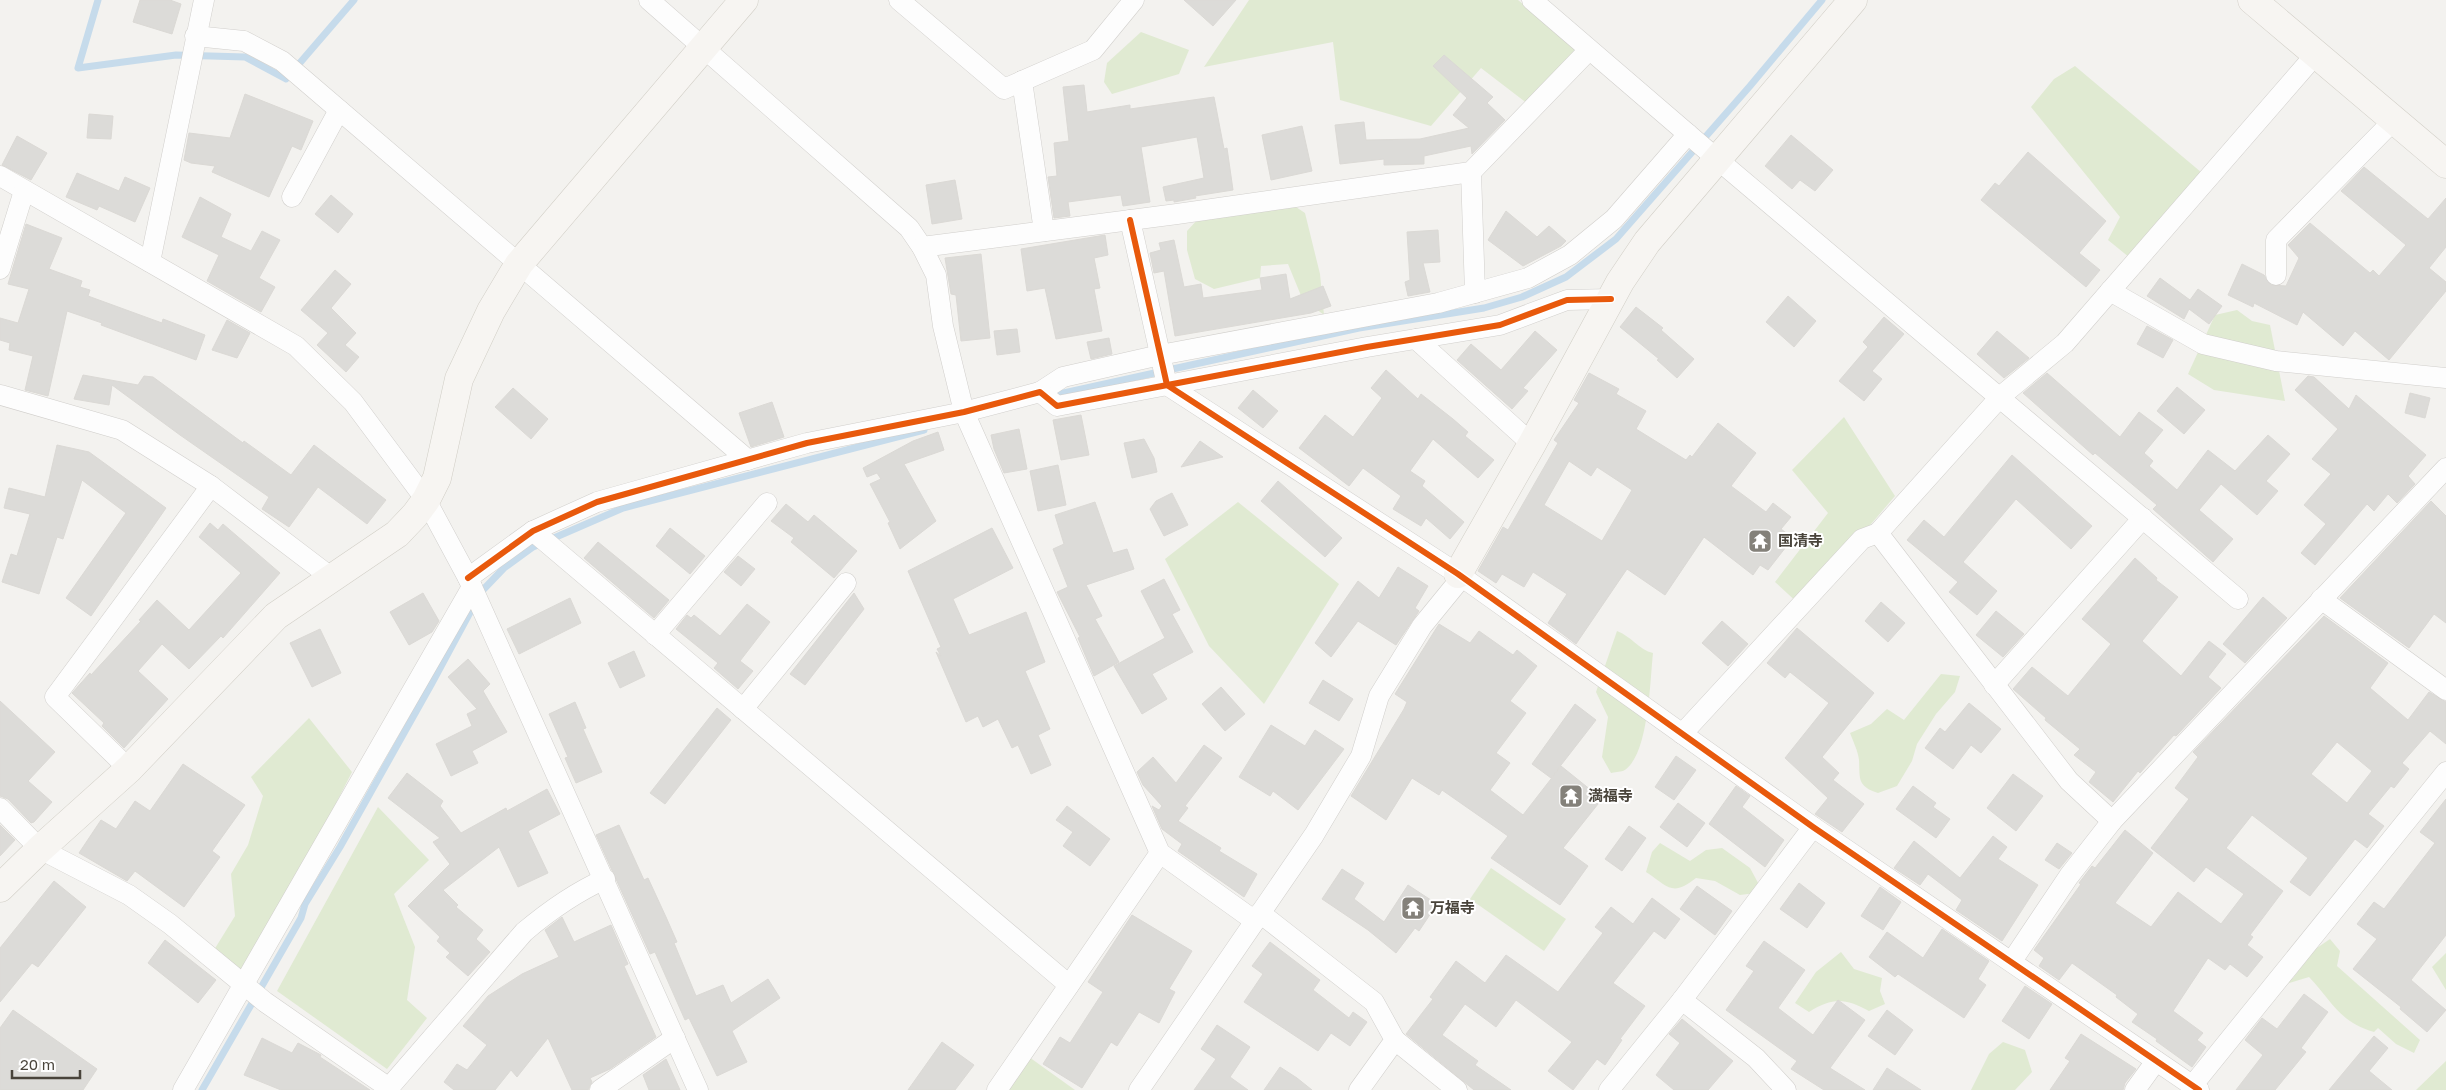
<svg xmlns="http://www.w3.org/2000/svg" width="2446" height="1090" viewBox="0 0 2446 1090" font-family="'Golos Text','Noto Sans JP',sans-serif">
<rect width="100%" height="100%" fill="#f3f2ef"/>
<g fill="#e0ead2">
<path d="M1249,0H1518L1585,55L1533,108L1481,68L1431,126L1340,100L1333,42L1204,67Z"/>
<path d="M1141,32L1189,50L1179,74L1112,94L1104,82L1107,63Z"/>
<path d="M2075,66L2208,178L2135,262L2108,240L2120,217L2031,107L2054,79Z"/>
<path d="M1284,199L1305,213L1320,274L1324,315L1302,298L1288,264L1261,266L1260,278L1214,289L1195,279L1187,250V231L1198,219Z"/>
<path d="M2237,310L2252,321L2270,325L2285,401L2214,390L2188,374L2215,315Z"/>
<path d="M1844,417L1895,496L1801,606L1775,582L1828,513L1792,470Z"/>
<path d="M1238,502L1339,584L1264,704L1209,646L1165,559Z"/>
<path d="M1617,631C1631,636 1639,650 1653,653C1650,679 1649,758 1623,771C1620,772 1614,772 1611,773L1602,757L1608,717L1596,692Z"/>
<path d="M1941,674L1960,676L1955,692L1936,714L1917,744L1912,761L1897,786L1878,793C1857,786 1860,779 1859,760C1858,751 1853,741 1850,733L1871,724L1887,709L1904,720Z"/>
<path d="M309,718L352,772L247,977L214,950L235,916L231,874L248,845L263,796L251,777Z"/>
<path d="M378,807L429,860L394,894L415,947L407,1000L427,1018L387,1069L277,991Z"/>
<path d="M1660,843L1690,861L1706,850L1722,848L1750,868L1763,892L1740,895L1715,881L1696,878C1672,897 1669,887 1646,872L1652,852Z"/>
<path d="M1491,868L1566,919L1544,951L1470,899Z"/>
<path d="M2330,939L2340,951L2337,966L2420,1040L2414,1053L2396,1044L2378,1028L2374,1032C2339,1022 2332,1001 2309,977L2270,989L2293,978L2314,950Z"/>
<path d="M1841,952L1854,969L1882,978L1880,991L1885,1004L1869,1011C1845,998 1833,997 1809,1012L1795,1003L1816,972Z"/>
<path d="M2446,953V990L2432,967Z"/>
<path d="M2003,1042L2025,1050L2032,1072L2015,1090H1971L1989,1054Z"/>
<path d="M1029,1057L1075,1090H1007Z"/>
<path d="M2446,1061V1090H2416Z"/>
</g>
<g fill="none" stroke-linecap="round" stroke-linejoin="round">
<g stroke="#c6dbeb" stroke-width="7">
<path d="M98,0L78,68L176,55L245,57L286,79L354,0"/>
<path d="M1050,396L1359,328L1484,308L1522,297L1566,277L1616,239L1750,86L1822,0"/>
<path d="M202,1090L301,918L305,904L340,847L432,683L481,592L504,568L533,547L623,508L924,430"/>
</g>
</g>
<g fill="#dcdbd8" stroke="#dbd9d5" fill-rule="evenodd">
<path d="M140,0H170L181,4L172,34L133,22Z"/>
<path d="M1184,0H1236L1213,26Z"/>
<path d="M1444,55L1493,97L1487,103L1505,120L1472,154L1471,146L1424,156V164L1384,165V159L1340,164L1335,125L1364,122L1366,140L1420,139L1469,128L1453,115L1467,98L1433,66Z"/>
<path d="M1084,85L1087,112L1130,105V109L1214,97L1224,149L1227,148L1233,190L1195,196L1196,198L1174,202V200L1166,201L1163,187L1204,178L1197,137L1141,147L1150,202L1123,206L1121,195L1068,202L1070,216L1054,218L1048,177L1057,176L1054,143L1069,141L1063,87Z"/>
<path d="M245,94L313,121L301,150L292,146L269,197L212,172L215,166L191,163L184,160L189,133L230,138Z"/>
<path d="M89,114L113,116L111,139L87,138Z"/>
<path d="M1302,126L1312,171L1271,180L1262,135Z"/>
<path d="M1791,135L1833,170L1815,191L1800,180L1792,189L1765,166Z"/>
<path d="M17,136L47,153L31,180L2,165Z"/>
<path d="M2028,152L2106,221L2079,253L2100,270L2086,287L1981,200L1995,183L1999,186Z"/>
<path d="M2364,167L2428,219L2446,198V247L2429,268L2446,282V291L2389,360L2355,331L2343,346L2303,312L2297,325L2254,303L2253,307L2228,295L2242,264L2264,275L2271,285L2286,286L2299,258L2288,245L2310,223L2370,273L2373,270L2379,276L2406,245L2341,191Z"/>
<path d="M77,173L119,191L125,177L150,188L135,222L99,206L97,210L66,197Z"/>
<path d="M955,180L962,219L932,224L926,185Z"/>
<path d="M331,195L353,214L338,233L315,214Z"/>
<path d="M200,197L231,214L221,237L251,251L262,231L280,240L259,278L275,287L261,312L207,281L219,255L182,237Z"/>
<path d="M1506,211L1537,237L1549,226L1566,241L1561,246L1523,266L1488,240Z"/>
<path d="M26,224L62,238L49,269L82,281L80,287L90,290L88,296L162,323L163,319L205,335L196,360L101,325L102,323L67,311L48,396L25,390L33,356L9,350L10,343L0,340V318L18,323L29,289L8,284Z"/>
<path d="M1438,230L1440,262L1423,263L1430,292L1408,296L1405,282L1410,280L1407,232Z"/>
<path d="M1105,235L1108,255L1094,258L1100,288L1094,289L1102,331L1056,339L1045,288L1027,291L1021,249Z"/>
<path d="M1174,240L1184,287L1201,284L1203,298L1262,290L1260,278L1286,274L1290,299L1323,286L1331,306L1311,313L1175,336L1164,271L1154,273L1150,253L1161,250L1159,243Z"/>
<path d="M981,254L990,338L961,341L956,295L951,294L945,258Z"/>
<path d="M335,270L351,284L331,308L356,333L345,345L359,357L346,372L317,345L328,333L301,310Z"/>
<path d="M2160,278L2190,300L2198,289L2222,306L2209,324L2189,309L2184,319L2147,296Z"/>
<path d="M1788,296L1816,321L1794,347L1766,322Z"/>
<path d="M1636,307L1663,328L1661,330L1694,359L1677,378L1657,360L1659,359L1620,327Z"/>
<path d="M1884,317L1904,334L1872,371L1882,379L1864,401L1839,381L1868,347L1863,342Z"/>
<path d="M227,320L250,333L237,358L212,350Z"/>
<path d="M2147,326L2173,340L2163,358L2137,344Z"/>
<path d="M1017,329L1020,352L997,355L994,331Z"/>
<path d="M1535,331L1557,350L1523,388L1528,391L1512,409L1457,360L1471,344L1501,370Z"/>
<path d="M1997,331L2029,358L2004,378L1977,354Z"/>
<path d="M1109,338L1112,354L1091,359L1087,342Z"/>
<path d="M1386,370L1418,399L1421,394L1453,419L1468,432L1465,436L1494,460L1478,478L1433,439L1410,471L1425,481L1422,486L1464,522L1450,539L1426,518L1421,526L1393,509L1401,496L1363,468L1349,486L1299,448L1325,415L1353,437L1382,398L1371,388Z"/>
<path d="M1589,373L1619,389L1616,394L1646,411L1636,429L1686,460L1690,455L1692,457L1718,423L1756,453L1731,486L1766,512L1773,503L1791,517L1781,529L1793,538L1768,570L1760,565L1753,575L1704,537L1665,595L1627,569L1576,644L1548,623L1567,594L1533,572L1524,587L1502,574L1496,583L1478,571L1503,527L1508,530L1558,443L1554,440L1579,403L1574,400ZM1569,461L1591,476L1597,467L1632,490L1602,541L1544,505Z"/>
<path d="M2047,373L2120,437L2139,412L2163,430L2144,453L2153,461L2149,466L2177,490L2208,450L2235,471L2268,435L2290,454L2266,481L2278,491L2257,515L2221,484L2199,510L2233,539L2213,562L2153,509L2157,505L2095,453L2093,455L2023,393Z"/>
<path d="M83,375L138,385L144,376L153,377L243,443L244,441L291,475L314,445L386,500L367,524L318,487L289,527L262,509L269,497L180,435L112,385L109,405L74,399Z"/>
<path d="M2308,376L2314,377L2349,409L2356,395L2426,455L2408,476L2415,484L2397,503L2388,494L2374,511L2367,504L2315,565L2301,553L2326,524L2304,505L2331,474L2312,459L2338,429L2295,390Z"/>
<path d="M2177,387L2205,410L2184,434L2157,411Z"/>
<path d="M513,388L548,419L531,439L495,407Z"/>
<path d="M1253,390L1278,411L1263,428L1238,408Z"/>
<path d="M2410,393L2430,398L2425,418L2405,413Z"/>
<path d="M772,402L784,437L751,447L739,413Z"/>
<path d="M1081,415L1089,455L1061,460L1053,420Z"/>
<path d="M1019,429L1027,469L1004,473L994,449L991,435Z"/>
<path d="M938,432L944,450L904,464L936,521L900,549L888,523L890,522L870,484L881,479L877,473L867,477L863,468L913,441Z"/>
<path d="M1144,439L1154,458L1157,472L1132,478L1124,443Z"/>
<path d="M1200,441L1223,457L1181,467Z"/>
<path d="M57,445L89,452L166,508L91,616L66,598L126,513L82,480L63,539L57,537L39,594L2,582L11,554L17,556L30,514L4,508L9,488L45,497Z"/>
<path d="M2012,455L2092,526L2071,549L2016,499L1963,562L1997,591L1977,615L1949,592L1958,582L1907,540L1924,520L1944,537Z"/>
<path d="M1058,465L1066,505L1038,511L1030,471Z"/>
<path d="M1278,481L1342,538L1325,557L1261,501Z"/>
<path d="M1172,493L1188,525L1164,536L1150,509L1156,501Z"/>
<path d="M2431,501L2446,516V623L2434,614L2409,648L2340,598Z"/>
<path d="M1095,502L1113,553L1127,549L1134,569L1086,585L1102,616L1095,619L1119,662L1094,676L1078,638L1080,637L1057,592L1068,587L1053,549L1064,544L1055,515Z"/>
<path d="M786,504L808,522L814,515L857,551L834,578L791,542L794,538L771,521Z"/>
<path d="M210,523L218,530L223,524L280,573L223,638L221,636L189,669L162,644L138,671L168,699L124,748L102,726L104,723L72,693L90,673L91,675L141,621L139,620L157,600L189,630L241,573L199,537Z"/>
<path d="M670,528L705,556L690,574L656,546Z"/>
<path d="M992,528L1013,568L953,599L969,635L1026,612L1045,662L1025,671L1050,729L1038,735L1051,765L1031,774L1018,745L1012,748L998,719L983,727L978,716L966,722L936,652L941,656L937,649L941,647L908,571Z"/>
<path d="M598,542L669,600L654,618L584,558Z"/>
<path d="M738,556L755,569L741,586L724,572Z"/>
<path d="M2135,558L2157,578L2156,580L2178,597L2142,641L2181,676L2209,641L2226,654L2208,677L2221,688L2176,736L2174,735L2140,773L2138,771L2113,802L2089,782L2096,772L2074,755L2080,749L2045,720L2046,718L2013,689L2032,667L2068,696L2111,644L2082,619Z"/>
<path d="M1398,567L1428,586L1415,608L1419,611L1396,645L1358,621L1331,657L1315,643L1358,581L1379,598Z"/>
<path d="M1164,579L1180,610L1172,614L1193,652L1152,674L1167,699L1142,714L1114,666L1165,638L1141,591Z"/>
<path d="M423,593L439,621L432,632L409,645L390,612Z"/>
<path d="M854,593L864,609L805,685L790,674Z"/>
<path d="M2263,597L2287,618L2245,663L2223,644Z"/>
<path d="M570,598L581,623L519,654L507,629Z"/>
<path d="M1881,602L1905,623L1888,642L1865,621Z"/>
<path d="M747,604L770,622L740,661L753,671L738,689L714,668L718,663L676,629L687,615L691,618L694,615L720,636Z"/>
<path d="M1996,611L2024,634L2003,657L1976,635Z"/>
<path d="M2324,616L2388,663L2370,688L2408,720L2429,692L2446,702V744L2430,731L2402,763L2409,769L2394,788L2391,786L2368,814L2384,826L2367,848L2355,839L2310,896L2290,882L2308,858L2252,815L2226,848L2283,891L2250,935L2253,937L2247,945L2263,957L2247,977L2230,964L2225,970L2208,958L2173,1011L2203,1033L2197,1040L2206,1047L2192,1067L2156,1041L2157,1039L2132,1022L2138,1014L2116,997L2117,995L2072,963L2059,980L2039,966L2044,958L2034,950L2081,884L2079,883L2092,866L2095,868L2125,830L2153,853L2115,903L2151,927L2178,892L2221,924L2244,894L2206,867L2194,882L2151,848L2189,799L2175,788L2198,757L2193,752ZM2337,742L2372,771L2347,803L2311,774Z"/>
<path d="M1722,621L1748,644L1728,666L1702,643Z"/>
<path d="M1439,624L1470,643L1479,631L1513,655L1517,650L1537,666L1510,701L1526,713L1496,753L1510,763L1490,790L1523,815L1561,766L1602,799L1563,848L1588,866L1560,905L1491,858L1508,836L1442,790L1439,795L1412,778L1386,820L1351,796L1404,709L1407,702L1395,694Z"/>
<path d="M1797,628L1874,693L1822,757L1839,773L1833,780L1864,804L1842,832L1815,814L1828,798L1785,758L1829,703L1790,672L1785,678L1767,663Z"/>
<path d="M320,629L341,673L312,687L290,643Z"/>
<path d="M634,651L645,676L620,688L608,663Z"/>
<path d="M468,659L490,684L483,691L507,732L472,751L478,763L451,776L436,744L472,726L467,714L477,709L448,677Z"/>
<path d="M1323,680L1353,699L1339,721L1309,703Z"/>
<path d="M1221,687L1245,714L1225,731L1202,704Z"/>
<path d="M0,701L55,752L28,781L52,802L34,822L31,823L8,799L0,796Z"/>
<path d="M575,702L586,728L583,729L602,772L576,783L565,758L568,757L549,714Z"/>
<path d="M1969,703L2001,729L1981,753L1971,745L1953,769L1925,748L1940,728L1945,732Z"/>
<path d="M1575,704L1596,720L1551,778L1532,764Z"/>
<path d="M717,708L731,720L665,804L650,793Z"/>
<path d="M1271,725L1305,746L1315,730L1344,749L1298,810L1273,791L1270,796L1239,777Z"/>
<path d="M1204,745L1222,758L1185,806L1188,808L1178,821L1221,848L1219,851L1257,874L1244,897L1178,851L1182,844L1162,829L1152,806L1159,810L1162,806L1143,785L1137,772L1153,757L1176,783Z"/>
<path d="M1676,756L1696,770L1674,800L1655,787Z"/>
<path d="M183,764L245,805L212,851L220,857L184,907L135,871L127,881L79,853L101,820L116,829L135,801L150,811Z"/>
<path d="M407,773L443,801L440,806L461,833L506,808L507,811L547,789L560,814L528,831L548,873L518,887L499,847L443,890L458,905L456,907L483,930L476,939L490,952L468,976L446,957L450,953L437,941L440,937L408,906L450,864L433,842L440,838L388,798Z"/>
<path d="M2013,774L2043,796L2016,831L1987,808Z"/>
<path d="M1736,786L1750,796L1742,807L1784,840L1765,867L1709,824Z"/>
<path d="M1913,786L1936,803L1933,807L1950,819L1936,838L1896,809Z"/>
<path d="M2446,799V935L2411,980L2446,1010L2427,1032L2400,1009L2401,1007L2353,969L2377,939L2357,924L2374,902L2384,909L2435,843L2420,832Z"/>
<path d="M1678,803L1705,823L1687,847L1660,827Z"/>
<path d="M1067,806L1110,839L1090,866L1063,846L1073,832L1056,820Z"/>
<path d="M0,825L15,840L0,856Z"/>
<path d="M619,825L644,880L648,878L666,917L677,942L674,943L696,996L723,985L731,1003L768,979L780,998L732,1031L747,1062L717,1076L689,1018L685,1020L655,952L650,954L596,835Z"/>
<path d="M1629,826L1646,838L1622,871L1605,859Z"/>
<path d="M1993,836L2007,847L1998,859L2038,885L2002,941L1956,910L1962,900L1928,874L1920,885L1894,868L1914,841L1960,878Z"/>
<path d="M2057,843L2072,853L2059,869L2045,860Z"/>
<path d="M1342,869L1364,883L1354,899L1384,922L1408,885L1437,904L1419,931L1415,928L1396,953L1368,930L1322,899Z"/>
<path d="M54,881L86,907L38,967L32,963L0,1002V948Z"/>
<path d="M1799,883L1825,903L1807,928L1780,909Z"/>
<path d="M1697,886L1732,911L1715,935L1680,909Z"/>
<path d="M1880,887L1901,902L1883,930L1861,916Z"/>
<path d="M1652,898L1680,919L1665,939L1654,931L1613,983L1645,1006L1620,1039L1622,1040L1605,1065L1597,1059L1573,1090L1548,1071L1572,1042L1516,1000L1496,1027L1465,1004L1442,1035L1478,1061L1475,1065L1511,1090H1474L1406,1034L1433,999L1430,997L1456,961L1485,983L1506,955L1558,992L1603,933L1595,927L1611,907L1633,924Z"/>
<path d="M1132,915L1192,951L1169,989L1175,992L1159,1023L1139,1012L1117,1046L1111,1042L1082,1088L1043,1064L1060,1037L1070,1043L1103,992L1088,982Z"/>
<path d="M562,917L574,942L611,925L628,964L624,966L656,1037L610,1069L590,1078L592,1082L588,1090H572L548,1038L517,1077L511,1070L495,1090H454L444,1082L457,1064L467,1070L487,1045L463,1026L488,996L522,974L559,957L545,930Z"/>
<path d="M1942,929L1989,961L1978,979L1986,985L1964,1018L1898,974L1895,977L1869,957L1887,932L1923,958Z"/>
<path d="M165,940L216,980L198,1003L148,963Z"/>
<path d="M1764,941L1805,970L1778,1008L1813,1035L1838,1000L1865,1020L1830,1068L1865,1090H1824L1791,1069L1797,1061L1726,1010L1754,971L1746,966Z"/>
<path d="M1270,942L1320,980L1313,990L1349,1018L1353,1012L1367,1022L1350,1046L1331,1033L1318,1051L1244,1002L1263,974L1252,966Z"/>
<path d="M2025,986L2052,1004L2029,1039L2002,1021Z"/>
<path d="M2304,994L2328,1012L2301,1048L2306,1052L2275,1090H2236L2263,1055L2245,1040L2262,1018L2277,1029Z"/>
<path d="M13,1010L97,1069L83,1090H0V1028Z"/>
<path d="M1887,1010L1913,1030L1895,1055L1868,1036Z"/>
<path d="M1682,1019L1733,1061L1708,1090H1674L1656,1075L1680,1043L1669,1034Z"/>
<path d="M1217,1025L1250,1047L1230,1077L1248,1090H1194L1216,1059L1201,1049Z"/>
<path d="M2081,1034L2136,1069L2125,1083L2123,1090H2050L2070,1061L2065,1058Z"/>
<path d="M2374,1036L2388,1048L2369,1071L2392,1090H2329Z"/>
<path d="M262,1038L292,1053L298,1043L321,1055L320,1057L370,1090H281L244,1075Z"/>
<path d="M942,1042L974,1065L955,1090H908Z"/>
<path d="M666,1059L680,1090H649L643,1075Z"/>
<path d="M1280,1067L1297,1078L1312,1090H1264Z"/>
<path d="M1887,1068L1921,1090H1873Z"/>
</g>
<g fill="none" stroke-linecap="round" stroke-linejoin="round">
<g stroke="#d1cfcc" stroke-width="21">
<g id="street">
<path d="M649,0L909,228L922,247L936,275L943,326L964,412L1160,853L1255,921"/>
<path d="M899,0L1004,89L1093,50L1134,0"/>
<path d="M1532,0L1717,159L2238,599"/>
<path d="M195,36L244,41L282,61L748,460"/>
<path d="M1022,81L1044,231"/>
<path d="M1471,172L1475,293"/>
<path d="M0,176L296,346L353,402L426,500L468,578L698,1090"/>
<path d="M292,197L339,110"/>
<path d="M1130,220L1167,385L1458,574L1813,827L2199,1090"/>
<path d="M922,247L1177,214L1471,172L1589,50"/>
<path d="M150,262L204,0"/>
<path d="M0,269L24,191"/>
<path d="M2276,275V240L2394,120"/>
<path d="M2110,291L2203,344L2276,361L2446,378"/>
<path d="M1416,339L1532,444"/>
<path d="M1040,392L1063,377L1160,355L1438,303L1528,278L1570,255L1614,219L1688,134"/>
<path d="M1,395L122,430L211,486L332,578"/>
<path d="M533,531L1069,985"/>
<path d="M468,578L533,531L597,502L807,443L964,412L1040,392L1057,406L1367,347L1500,325L1567,300L1611,299"/>
<path d="M2321,599L2446,690"/>
<path d="M655,635L767,503"/>
<path d="M1994,685L2143,518"/>
<path d="M743,709L846,583"/>
<path d="M1682,734L1862,539L1878,533"/>
<path d="M129,769L55,697L211,486"/>
<path d="M0,808L40,849L129,895L170,924L265,1002L389,1088"/>
<path d="M2112,821L2069,781L1878,533L2001,396L2065,343L2316,54"/>
<path d="M1260,913L1374,1002L1395,1040L1359,1090"/>
<path d="M2012,961L2069,876L2112,821L2446,468"/>
<path d="M1682,1000L1756,1058L1786,1090"/>
<path d="M1395,1040L1457,1090"/>
<path d="M2192,1086L2446,772"/>
<path d="M183,1090L472,587"/>
<path d="M387,1090L524,932C550,910 574,893 605,879"/>
<path d="M600,1090L675,1038"/>
<path d="M997,1090L1160,853"/>
<path d="M1139,1090L1314,835L1361,756L1379,696L1422,626L1462,577"/>
<path d="M1609,1090L1682,1000L1813,827"/>
<path d="M2135,1090L2156,1061"/>
</g>
</g>
<g stroke="#d1cec6" stroke-width="29">
<g id="secondary">
<path d="M2252,0L2446,164"/>
<path d="M1458,574L1532,444L1620,282L1647,242L1853,0"/>
<path d="M0,888L40,849L129,769L276,616L397,534L415,515L426,500L437,478L459,379L491,311L519,264L744,0"/>
</g>
</g>
<use href="#street" stroke="#fdfdfd" stroke-width="20"/>
<use href="#secondary" stroke="#f7f5f2" stroke-width="28"/>
<g stroke="#fff" stroke-width="9">
<g id="cycleway">
<path d="M1130,220L1167,385L1458,574L1813,827L2199,1090"/>
<path d="M468,578L533,531L597,502L807,443L964,412L1040,392L1057,406L1367,347L1500,325L1567,300L1611,299"/>
</g>
</g>
<use href="#cycleway" stroke="#e8590c" stroke-width="6"/>
</g>
<defs>
<g id="temple-square" transform="scale(1.25)"><rect x="-9" y="-9" width="18" height="18" rx="4" fill="#84817a" stroke="#fff"/><path d="M0-6L5-2H3V0L6.5 2.5H4V6H1.5V3h-3V6H-4V2.5H-6.5L-3 0V-2H-5Z" fill="#fff"/></g>
</defs>
<g fill-rule="evenodd">
<use href="#temple-square" x="1760" y="541"/>
<use href="#temple-square" x="1571" y="796"/>
<use href="#temple-square" x="1413" y="908"/>
</g>
<g text-anchor="middle" stroke-width="4" stroke-linejoin="round" paint-order="stroke">
<g font-size="15" font-weight="bold" fill="#49443b" stroke="#fff" text-anchor="start">
<text x="1778" y="546">国清寺</text>
<text x="1588" y="801">満福寺</text>
<text x="1430" y="913">万福寺</text>
</g>
</g>
<path d="M12 1070v8h68v-8" fill="none" stroke="#49443b" stroke-width="2.5"/>
<text x="20" y="1070" font-size="15" fill="#49443b" stroke="#ffffff" stroke-width="4" paint-order="stroke">20 m</text>
</svg>
